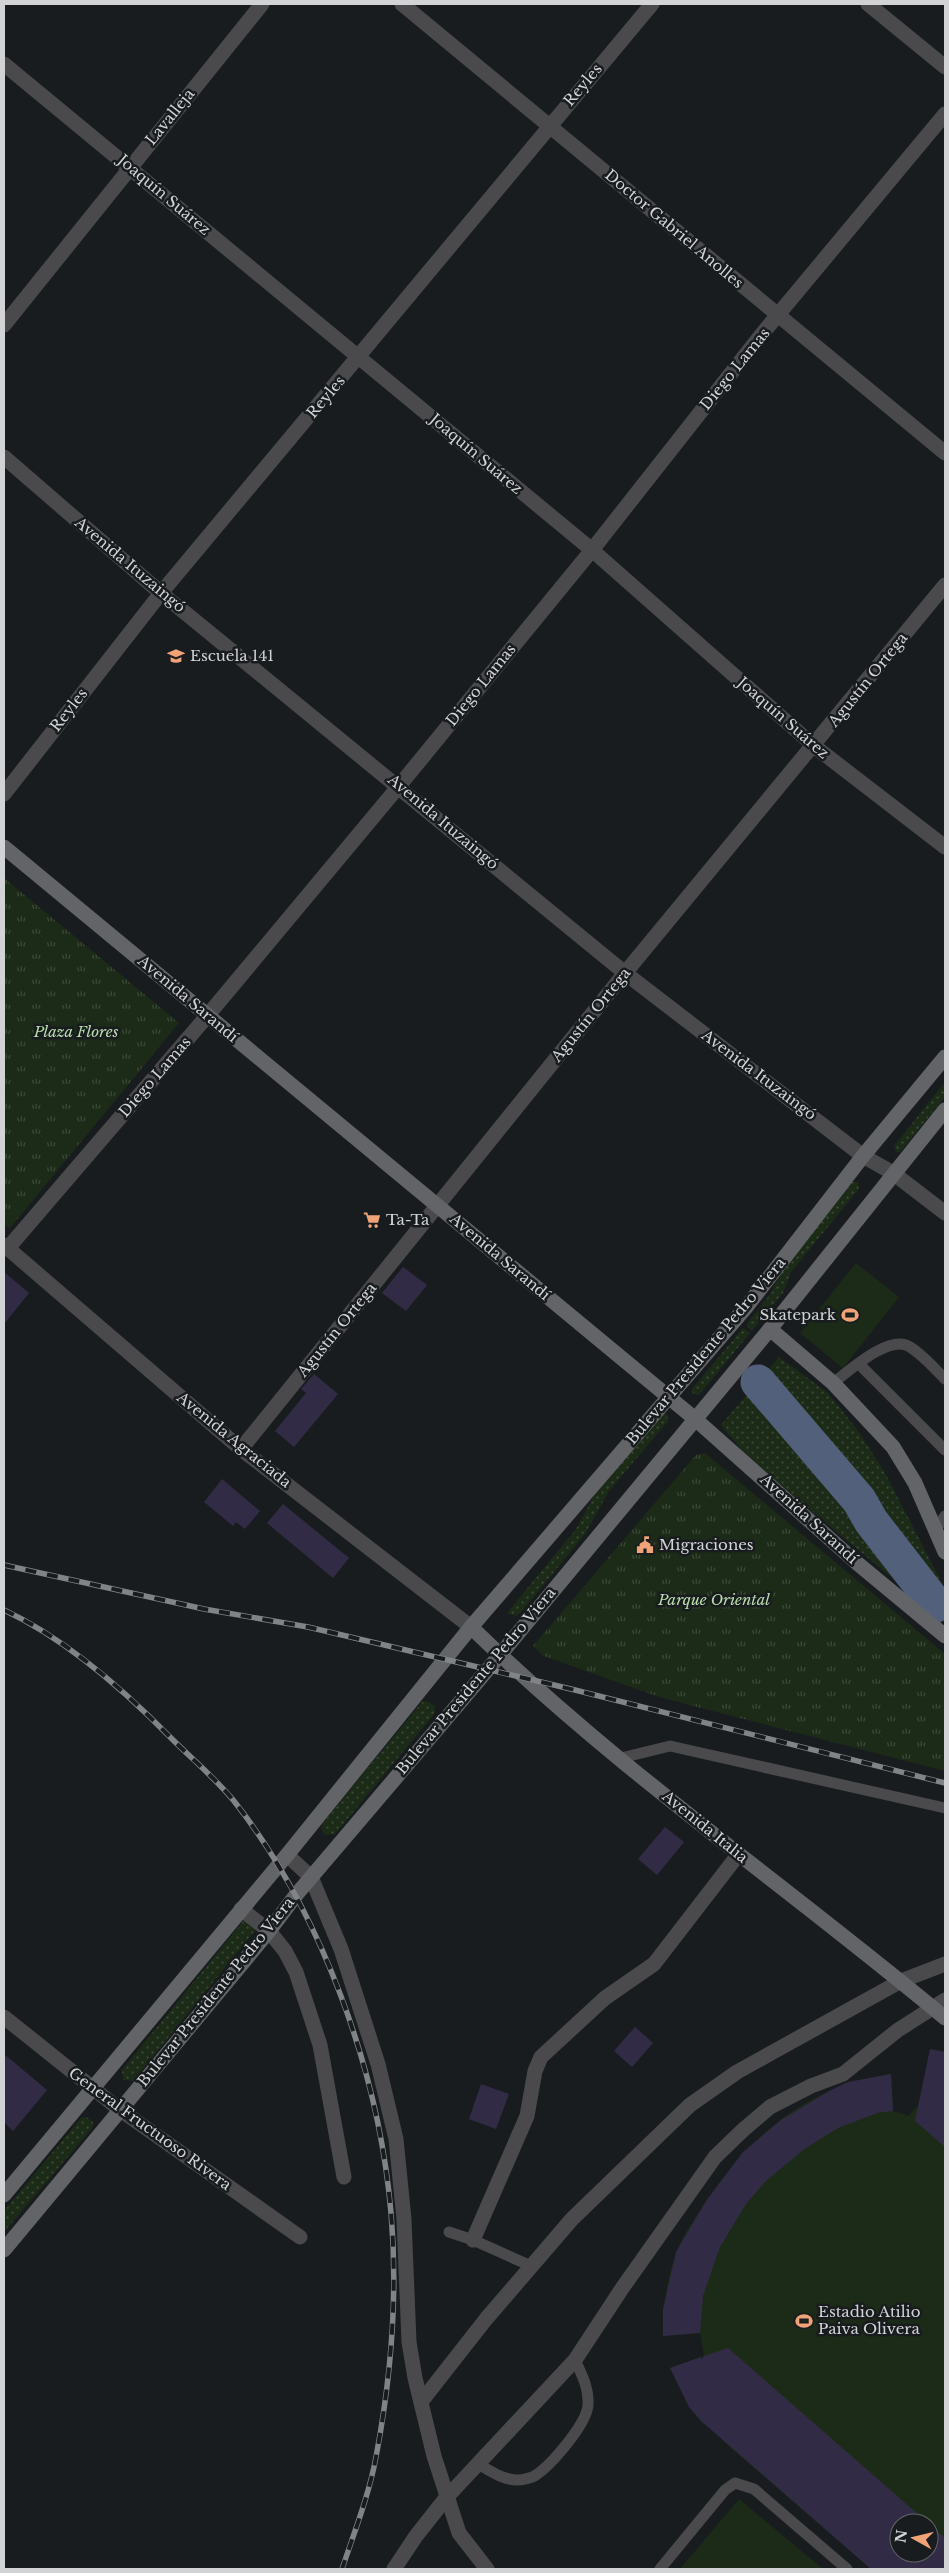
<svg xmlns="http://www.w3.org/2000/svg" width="949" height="2573" viewBox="0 0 949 2573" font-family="'Libre Baskerville',serif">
<defs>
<pattern id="grass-dots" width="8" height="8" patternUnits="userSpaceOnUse" patternTransform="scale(1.25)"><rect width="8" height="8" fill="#1c2b17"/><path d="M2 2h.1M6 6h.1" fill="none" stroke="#3c4938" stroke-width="1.8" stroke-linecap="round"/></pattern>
<pattern id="park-tufts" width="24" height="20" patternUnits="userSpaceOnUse" patternTransform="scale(1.25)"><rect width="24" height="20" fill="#1c2b17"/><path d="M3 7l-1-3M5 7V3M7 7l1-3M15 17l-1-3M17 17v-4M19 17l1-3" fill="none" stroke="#3c4938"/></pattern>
</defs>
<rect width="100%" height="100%" fill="#191c1f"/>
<g fill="url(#grass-dots)">
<path d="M945,1082V1097L900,1152H896L894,1146Z"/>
<path d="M852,1182H858L859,1189L791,1272L783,1293L752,1331L746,1325L771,1293L783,1268Z"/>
<path d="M743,1328L750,1333L699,1395L693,1394L692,1389Z"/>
<path d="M779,1357L828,1393L856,1428L884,1471L945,1589V1622L748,1458L721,1425Z"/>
<path d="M664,1413L667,1414L668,1421L609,1491L585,1534L522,1611L516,1616L507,1613L576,1529L595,1494Z"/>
<path d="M427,1701L435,1706V1713L335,1834L325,1835L321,1828L323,1823L422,1702Z"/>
<path d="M245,1919L257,1928L133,2081L123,2080L122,2070Z"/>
<path d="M86,2117L93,2122V2127L4,2232V2211L81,2118Z"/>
</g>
<g fill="url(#park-tufts)">
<path d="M4,878L179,1023L10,1228L4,1223Z"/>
<path d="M705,1453L945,1654V1771L659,1697L544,1656L533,1646L696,1455Z"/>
</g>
<g fill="#1c2b17" fill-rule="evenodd">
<path d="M856,1263L899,1297L843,1368L800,1333Z"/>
<path d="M930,2049L945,2052V2569H871L723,2441L742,2418L727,2404L703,2424L689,2407L670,2368L704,2356L700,2333L663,2336C663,2308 666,2281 676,2254C681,2239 691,2224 700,2211C744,2140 807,2085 891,2074L893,2111L909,2116L919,2104ZM899,2523H929V2553H899Z"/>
<path d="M739,2499L823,2569H680Z"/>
</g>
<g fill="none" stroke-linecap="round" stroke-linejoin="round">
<path stroke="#52607c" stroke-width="35" d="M758,1382L859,1500L871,1521L936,1605"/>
</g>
<g fill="#312b46">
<path d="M403,1267L427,1285L406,1311L382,1293Z"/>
<path d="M4,1272L29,1293L4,1324Z"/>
<path d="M314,1374L338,1394L294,1447L275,1431L306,1393L301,1389Z"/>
<path d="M222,1479L260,1511L245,1529L236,1522L233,1526L204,1502Z"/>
<path d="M283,1504L349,1558L333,1578L267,1523Z"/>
<path d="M665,1827L684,1842L657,1875L638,1859Z"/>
<path d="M635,2027L653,2043L632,2067L614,2051Z"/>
<path d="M930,2049L945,2052V2147L915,2121Z"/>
<path d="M4,2054L47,2090L13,2131L4,2122Z"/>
<path d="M891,2074L893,2111L877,2113L838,2128L803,2150L766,2181L746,2204L720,2247L703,2296L700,2333L663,2336V2309L676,2252L706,2201L743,2152L781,2120L831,2090L848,2082Z"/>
<path d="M481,2084L509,2094L496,2129L469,2119Z"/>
<path d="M728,2348L928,2523H899V2553H929V2524L945,2538V2569H871L701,2421L689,2407L670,2368L701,2357V2360L704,2356Z"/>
</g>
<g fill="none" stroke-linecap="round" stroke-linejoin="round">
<g stroke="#4a4a4c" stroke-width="11">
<path d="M859,1364L945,1450"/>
<path d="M833,1383C849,1371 890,1333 910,1347C923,1355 934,1368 945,1379"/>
<path d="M936,1529L945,1516"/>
<path d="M621,1758L670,1746L945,1808"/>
<path d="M449,2232L473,2240L531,2266"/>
<path d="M478,2464C491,2471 503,2480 517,2480C522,2480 532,2478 536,2475C551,2465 588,2423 588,2404C589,2388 582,2375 575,2360"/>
<path d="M660,2569L725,2490L735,2483L754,2489L847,2569"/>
</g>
<g stroke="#4a4a4c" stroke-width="15">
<path d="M402,4L945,453"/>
<path d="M868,4L945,67"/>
<path d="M4,64L592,550L814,746L945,847"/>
<path d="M4,325L262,4"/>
<path d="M4,457L161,593L625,973L863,1156L893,1173L945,1213"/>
<path d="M4,794L161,593L652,4"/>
<path d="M4,1245L241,1449L471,1627"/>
<path d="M8,1248L208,1015L399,786L592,550L762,334L945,114"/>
<path d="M241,1449L625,973L945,585"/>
<path d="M287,1855L311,1877L341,1949L378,2064L396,2139L404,2219L409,2342L415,2378L434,2456L459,2533L487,2569"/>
<path d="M241,1909L269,1931L285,1951L296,1972L320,2045L344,2177"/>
<path d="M4,2017L119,2109L300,2237"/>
<path d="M473,2240L527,2116L535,2071L541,2057L605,1998L654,1964L738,1855"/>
<path d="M421,2402L486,2319L572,2219L690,2105L737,2072L773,2052L901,1981L945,1964"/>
<path d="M394,2569L416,2536L446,2498L575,2360L623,2287L715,2157L743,2130L770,2107L811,2086L843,2074L898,2030L945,2000"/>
</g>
<g stroke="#636467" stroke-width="15">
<path d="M4,847L694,1418L857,1563L945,1636"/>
<path d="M770,1329L833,1383L893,1447L915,1483L945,1552"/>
<path d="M471,1627C618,1770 788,1887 945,2018"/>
<path d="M4,2195L287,1855L471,1627L747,1306L863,1156L945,1057"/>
<path d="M4,2250L269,1931L296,1895L495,1661L770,1329L945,1110"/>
</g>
<g stroke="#818486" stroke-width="5.5">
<g id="rail">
<path d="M4,1565L204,1609L308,1627L575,1690L945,1783"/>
<path d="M4,1610C66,1639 123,1689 171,1738C192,1759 215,1778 234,1801C322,1913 379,2072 391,2213C398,2293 391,2378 376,2457C369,2495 354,2533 342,2569"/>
</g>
</g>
<use href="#rail" stroke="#191c1f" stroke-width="4" stroke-dasharray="11" stroke-linecap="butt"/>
</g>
<defs>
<g id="school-bare" transform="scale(1.35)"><path d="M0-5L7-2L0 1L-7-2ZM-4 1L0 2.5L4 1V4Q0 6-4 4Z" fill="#efa377" stroke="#191c1f" stroke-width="2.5" paint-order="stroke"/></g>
<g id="supermarket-bare" transform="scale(1.35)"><path d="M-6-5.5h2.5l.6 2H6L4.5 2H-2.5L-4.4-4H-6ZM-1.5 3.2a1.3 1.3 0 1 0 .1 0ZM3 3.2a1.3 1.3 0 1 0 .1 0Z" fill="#efa377" stroke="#191c1f" stroke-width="2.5" paint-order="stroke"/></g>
<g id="stadium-bare" transform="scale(1.35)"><path d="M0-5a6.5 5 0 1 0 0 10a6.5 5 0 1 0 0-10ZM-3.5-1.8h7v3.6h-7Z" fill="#efa377" stroke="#191c1f" stroke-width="2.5" paint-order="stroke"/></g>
<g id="civic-bare" transform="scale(1.35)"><path d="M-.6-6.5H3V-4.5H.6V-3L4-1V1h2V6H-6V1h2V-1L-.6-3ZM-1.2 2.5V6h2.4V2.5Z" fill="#efa377" stroke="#191c1f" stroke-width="2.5" paint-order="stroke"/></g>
</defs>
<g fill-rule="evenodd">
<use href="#school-bare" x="176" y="656"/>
<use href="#supermarket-bare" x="372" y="1220"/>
<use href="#stadium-bare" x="850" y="1315"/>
<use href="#civic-bare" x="645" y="1545"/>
<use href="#stadium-bare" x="804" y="2321"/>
</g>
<g text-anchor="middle" stroke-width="5" stroke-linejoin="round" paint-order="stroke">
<g font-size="15" fill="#d1d3d5" stroke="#191c1f">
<text transform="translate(583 85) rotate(-50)" y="5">Reyles</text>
<text transform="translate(170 117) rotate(-51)" y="5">Lavalleja</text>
<text transform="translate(164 195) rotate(40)" y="5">Joaquín Suárez</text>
<text transform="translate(674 229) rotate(40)" y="5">Doctor Gabriel Anolles</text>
<text transform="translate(735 369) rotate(-51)" y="5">Diego Lamas</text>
<text transform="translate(326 397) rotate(-50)" y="5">Reyles</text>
<text transform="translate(476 454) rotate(40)" y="5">Joaquín Suárez</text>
<text transform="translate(130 565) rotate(40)" y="5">Avenida Ituzaingó</text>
<text transform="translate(868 680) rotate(-51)" y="5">Agustín Ortega</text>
<text transform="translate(481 685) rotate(-51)" y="5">Diego Lamas</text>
<text transform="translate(69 710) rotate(-52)" y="5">Reyles</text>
<text transform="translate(783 718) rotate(41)" y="5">Joaquín Suárez</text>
<text transform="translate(443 822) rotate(40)" y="5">Avenida Ituzaingó</text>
<text transform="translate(188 999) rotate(40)" y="5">Avenida Sarandí</text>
<text transform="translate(591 1015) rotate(-51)" y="5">Agustín Ortega</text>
<text transform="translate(759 1075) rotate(37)" y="5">Avenida Ituzaingó</text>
<text transform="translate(155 1077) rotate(-49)" y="5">Diego Lamas</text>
<text transform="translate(500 1257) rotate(40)" y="5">Avenida Sarandí</text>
<text transform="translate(337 1330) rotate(-51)" y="5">Agustín Ortega</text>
<text transform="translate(706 1351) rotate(-50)" y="5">Bulevar Presidente Pedro Viera</text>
<text transform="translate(234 1440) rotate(39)" y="5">Avenida Agraciada</text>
<text transform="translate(809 1519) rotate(42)" y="5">Avenida Sarandí</text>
<text transform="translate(476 1681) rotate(-50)" y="5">Bulevar Presidente Pedro Viera</text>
<text transform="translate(705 1827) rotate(39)" y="5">Avenida Italia</text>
<text transform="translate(216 1992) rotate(-51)" y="5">Bulevar Presidente Pedro Viera</text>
<text transform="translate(150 2129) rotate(36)" y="5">General Fructuoso Rivera</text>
</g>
<g font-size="15" fill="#d1d3d5" stroke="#191c1f" text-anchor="start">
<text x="190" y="661">Escuela 141</text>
<text x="386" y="1225">Ta-Ta</text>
<text x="836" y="1320" text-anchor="end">Skatepark</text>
<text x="659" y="1550">Migraciones</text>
<text x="818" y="2317">Estadio Atilio<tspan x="818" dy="17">Paiva Olivera</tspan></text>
</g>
<g font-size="15" font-style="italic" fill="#b8ddab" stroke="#191c1f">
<text x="76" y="1037">Plaza Flores</text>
<text x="714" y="1605">Parque Oriental</text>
</g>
</g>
<rect width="949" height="2573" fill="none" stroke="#d1d3d5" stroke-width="10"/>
<g transform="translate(914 2538) rotate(278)"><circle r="24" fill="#191c1f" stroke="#636568"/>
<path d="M0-4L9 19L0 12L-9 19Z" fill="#efa377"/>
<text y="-8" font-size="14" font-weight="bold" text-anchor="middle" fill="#d1d3d5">N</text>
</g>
</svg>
